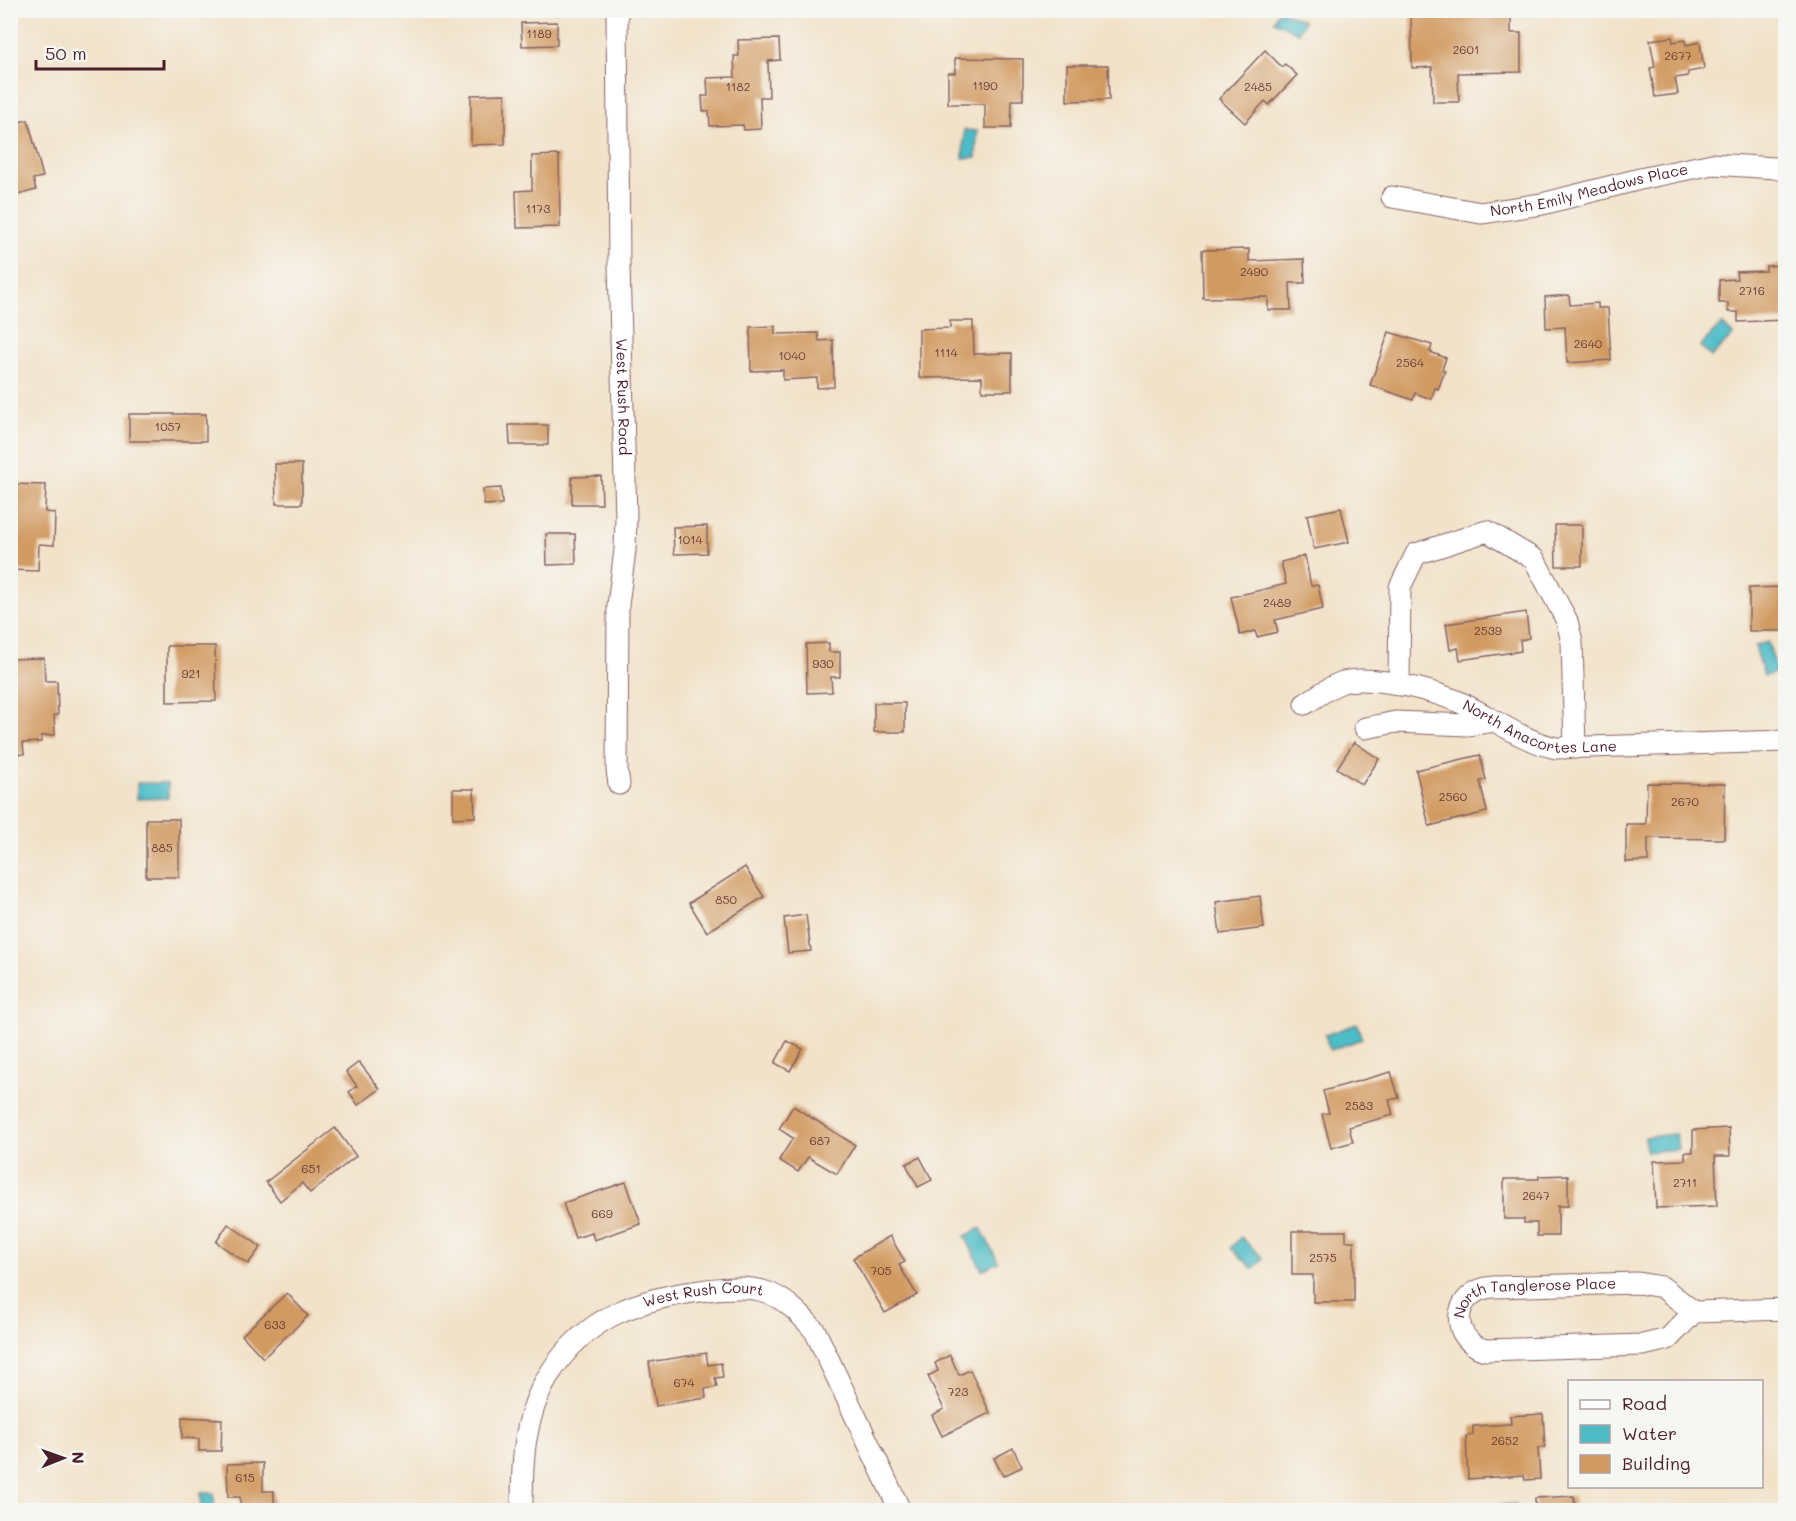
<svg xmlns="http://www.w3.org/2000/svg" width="1796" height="1521" viewBox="0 0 1796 1521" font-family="Mali,sans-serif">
<rect width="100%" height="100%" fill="#f6f6f2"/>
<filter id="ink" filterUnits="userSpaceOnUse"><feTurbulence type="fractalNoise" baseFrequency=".0167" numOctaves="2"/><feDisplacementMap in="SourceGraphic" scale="12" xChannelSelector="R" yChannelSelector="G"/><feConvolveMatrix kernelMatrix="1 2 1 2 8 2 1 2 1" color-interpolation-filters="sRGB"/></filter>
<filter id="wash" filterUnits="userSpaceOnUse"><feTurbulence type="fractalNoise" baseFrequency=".008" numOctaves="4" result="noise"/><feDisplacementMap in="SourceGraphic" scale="24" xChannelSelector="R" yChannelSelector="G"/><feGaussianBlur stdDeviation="1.35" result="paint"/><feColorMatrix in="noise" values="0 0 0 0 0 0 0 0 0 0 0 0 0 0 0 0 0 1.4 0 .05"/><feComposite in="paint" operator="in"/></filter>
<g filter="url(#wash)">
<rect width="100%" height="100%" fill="#f2e2c9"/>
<g fill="#4ebcc6" stroke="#4c6e78" stroke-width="1.5">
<path d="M1279,10L1304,21L1298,33L1274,21Z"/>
<path d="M964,130L977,131L976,158H963Z"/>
<path d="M1722,324L1733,335L1711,357L1700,346Z"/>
<path d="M1768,642L1777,672L1764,676L1755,646Z"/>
<path d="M137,783H168V798L137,799Z"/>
<path d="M1357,1024L1362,1039L1330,1050L1325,1035Z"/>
<path d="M1676,1134L1678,1149L1646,1152L1645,1137Z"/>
<path d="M981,1228L998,1262L982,1270L965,1236Z"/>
<path d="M1241,1237L1263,1258L1253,1269L1231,1248Z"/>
<rect x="201" y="1493" width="13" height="17"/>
<path d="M1516,1504V1510H1477V1507Z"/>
</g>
<g id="blocks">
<g fill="#d19a61">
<path d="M1411,10H1438V17L1511,15V33H1521V72L1458,73L1459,102H1433L1432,67L1412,68Z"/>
<path d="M557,22V45L522,46L521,23Z"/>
<path d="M1672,37L1673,42L1685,40L1686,45L1700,42L1704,69L1688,72V76L1675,78L1678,94L1655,97L1650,68L1655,67L1650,40Z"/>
<path d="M779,39L780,60L768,61L769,97H760L761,129L744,130L743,125L710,126L709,111H703L702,96H708L707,78L735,77L734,56H739L738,40Z"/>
<path d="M1265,50L1282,67L1285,64L1297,75L1269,105L1265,101L1245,123L1219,99Z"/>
<path d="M955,58L1023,59V100H1012L1011,128H985V104H948V73H955Z"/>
<path d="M1067,65H1108L1109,100L1067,101Z"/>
<path d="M505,94V144L471,145V95Z"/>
<path d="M28,120L43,177L33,179L36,190L10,197V124Z"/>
<path d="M559,155L560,227L517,228L516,191L532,190V156Z"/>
<path d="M1249,249V261L1304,259L1305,283H1290L1291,310H1268V297L1203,298L1202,250Z"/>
<path d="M1785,265V320L1738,322V312H1728V303H1719V280L1737,279L1736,272L1766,271V266Z"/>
<path d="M1569,295L1570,305L1598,303V308H1608L1611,360L1567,363L1565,327L1546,328L1545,297Z"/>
<path d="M950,321H973L974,354L1012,353V391H982V377L919,378V329L950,328Z"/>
<path d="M775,326V334L818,333L819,341L833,340L834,387L817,388V378L783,380V370L751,371L750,327Z"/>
<path d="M1389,332L1432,345L1430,352L1446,358L1442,370L1445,371L1438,389L1435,388L1431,399L1415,393L1413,400L1370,385Z"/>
<rect x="129" y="414" width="77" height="27"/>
<path d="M509,425H548V445H510Z"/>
<path d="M275,464H302V504H276Z"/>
<path d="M601,476L602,504H572V477Z"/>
<path d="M10,484L46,485L45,512L55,513L54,545L39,544L38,571L10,570Z"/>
<path d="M501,488L502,504L484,505L483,489Z"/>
<path d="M1341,508L1349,542L1314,549L1307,515Z"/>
<path d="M1555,525H1582V566H1556Z"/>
<path d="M707,526V553L674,554L673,527Z"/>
<path d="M546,534H575L576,564L547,565Z"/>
<path d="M1305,556L1311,586L1318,585L1323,609L1275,620L1278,632L1257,637L1255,631L1240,635L1231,597L1286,584L1281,562Z"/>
<path d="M1785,587V631H1749V588Z"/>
<path d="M1526,612L1529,638L1520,640L1521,651L1460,660L1458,648L1450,650L1446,624Z"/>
<path d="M829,643V652H840V677H831L832,692L807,693L806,644Z"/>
<path d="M167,646H215L216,701L167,702Z"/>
<path d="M44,658L45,681H57L58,715H54L55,735L41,736V742L23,743L24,754L10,755V659Z"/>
<rect x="874" y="703" width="31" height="29"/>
<path d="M1354,742L1379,759L1362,785L1337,768Z"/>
<path d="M1480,755L1486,780L1480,781L1487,812L1429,826L1416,770Z"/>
<path d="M1647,783L1725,784L1724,839L1648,838V861L1626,862V824H1646Z"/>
<path d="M453,789H474L475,817L453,818Z"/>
<rect x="146" y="819" width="33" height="58"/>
<path d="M745,867L764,897L707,932L689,903Z"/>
<path d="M1260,896L1264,928L1220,934L1216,902Z"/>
<path d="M806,915L811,951L788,953L784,918Z"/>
<path d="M787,1041L803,1049L790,1071L775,1063Z"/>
<path d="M359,1062L380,1089L358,1105L349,1092L357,1086L346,1072Z"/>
<path d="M1391,1072L1399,1098L1389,1100L1393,1115L1349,1127L1353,1142L1331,1148L1322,1114L1329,1113L1323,1091Z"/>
<path d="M793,1106L855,1145L837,1174L808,1157L798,1172L779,1160L793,1138L779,1129Z"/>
<path d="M335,1128L356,1156L310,1193L302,1183L280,1201L266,1182Z"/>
<path d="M1729,1128L1730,1156H1715L1717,1206L1656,1208L1654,1161L1685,1160V1152H1693V1130Z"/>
<path d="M920,1157L932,1180L918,1187L906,1164Z"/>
<path d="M1568,1175V1206H1558V1236H1537V1223H1524V1219H1504V1179H1539V1176Z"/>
<path d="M626,1182L641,1224L594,1240L592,1233L575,1238L563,1203Z"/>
<path d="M228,1224L261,1247L248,1264L216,1242Z"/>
<path d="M1292,1231H1346V1241H1354V1302H1313V1275H1292Z"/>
<path d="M890,1236L905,1262L899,1265L917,1295L885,1313L853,1258Z"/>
<path d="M287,1293L308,1316L263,1358L242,1335Z"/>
<path d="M706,1353L708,1365L721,1363L723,1377L715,1378L717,1387L705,1389L706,1398L656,1406L649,1362Z"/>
<path d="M950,1355L959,1375L970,1370L990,1413L942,1436L932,1415L944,1409L928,1376L938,1371L935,1363Z"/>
<path d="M1543,1414L1545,1447L1538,1448L1540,1479L1525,1480L1524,1475L1468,1479L1466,1436L1473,1435V1426L1511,1424L1510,1416Z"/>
<path d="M182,1417L222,1419L221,1451H199V1439L182,1438Z"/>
<path d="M1013,1448L1022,1467L1003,1476L994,1458Z"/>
<path d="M263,1463V1491H274V1510H240V1497H228L227,1464Z"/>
<path d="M1574,1496L1575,1510H1535V1498Z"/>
</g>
</g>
</g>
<g filter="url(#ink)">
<use href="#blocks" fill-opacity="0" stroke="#856362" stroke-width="1.5"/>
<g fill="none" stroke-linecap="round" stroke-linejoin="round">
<g stroke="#856362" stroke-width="23">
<g id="minor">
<path id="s1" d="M617,10L619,266L626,517L625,550L618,605L617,770L619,784"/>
<path id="s2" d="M1392,197L1481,213L1542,204L1640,179L1712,164L1775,168L1786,171"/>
<path d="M1399,685L1400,587L1416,554L1487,531L1534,559L1567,621L1572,642L1575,748"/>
<path id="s3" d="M1305,704C1316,697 1328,688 1340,683C1354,678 1372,680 1386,682C1410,686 1435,692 1457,701C1491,716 1519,740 1556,748L1786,741"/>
<path d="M1365,728L1396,722L1467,725L1495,721"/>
<path id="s4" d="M1694,1312L1668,1339L1643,1345L1485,1350C1447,1338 1453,1290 1493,1287L1638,1283L1662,1287L1694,1312L1786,1309"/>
<path id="s5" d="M522,1510C522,1462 523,1417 549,1375C586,1315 641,1298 707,1290C724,1288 749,1286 766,1292C786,1299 801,1315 815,1331L900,1510"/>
</g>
</g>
<use href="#minor" stroke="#fff" stroke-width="21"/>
</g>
</g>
<g text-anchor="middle" stroke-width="6" stroke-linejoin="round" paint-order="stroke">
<g font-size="12" fill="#6c3e38">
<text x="539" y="38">1189</text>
<text x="1466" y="54">2601</text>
<text x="1678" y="60">2677</text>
<text x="985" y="90">1190</text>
<text x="738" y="91">1182</text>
<text x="1258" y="91">2485</text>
<text x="538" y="213">1173</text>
<text x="1254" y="276">2490</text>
<text x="1752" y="295">2716</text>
<text x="1588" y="348">2640</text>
<text x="946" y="357">1114</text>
<text x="792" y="360">1040</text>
<text x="1410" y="367">2564</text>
<text x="168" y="431">1057</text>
<text x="690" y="544">1014</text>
<text x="1277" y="607">2489</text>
<text x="1488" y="635">2539</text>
<text x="823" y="668">930</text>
<text x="191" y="678">921</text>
<text x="1453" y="801">2560</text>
<text x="1685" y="806">2670</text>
<text x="162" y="852">885</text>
<text x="726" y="904">850</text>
<text x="1359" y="1110">2583</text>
<text x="820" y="1145">687</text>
<text x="311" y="1173">651</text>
<text x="1685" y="1187">2711</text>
<text x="1536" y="1200">2647</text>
<text x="602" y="1218">669</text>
<text x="1323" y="1262">2575</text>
<text x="881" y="1275">705</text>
<text x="275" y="1329">633</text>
<text x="684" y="1387">674</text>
<text x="958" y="1396">723</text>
<text x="1505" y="1445">2652</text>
<text x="245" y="1482">615</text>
</g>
<g font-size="15" fill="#4a1f2b" stroke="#f6f6f2">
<text dy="5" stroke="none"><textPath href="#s2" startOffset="201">North Emily Meadows Place</textPath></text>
<text dy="5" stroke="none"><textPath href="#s1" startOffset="387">West Rush Road</textPath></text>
<text dy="5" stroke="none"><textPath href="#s3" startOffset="250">North Anacortes Lane</textPath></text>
<text dy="5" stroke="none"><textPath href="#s5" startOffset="322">West Rush Court</textPath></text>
<text dy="5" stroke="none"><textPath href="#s4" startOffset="352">North Tanglerose Place</textPath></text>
</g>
</g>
<rect width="1796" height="1521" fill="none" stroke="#f6f6f2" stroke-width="36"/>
<rect x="1568" y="1380" width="195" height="108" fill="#f6f6f2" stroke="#b1a0a2" stroke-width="1.5"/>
<rect x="1580" y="1400" width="30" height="9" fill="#ffffff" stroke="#b1a0a2" stroke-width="1.5"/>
<text x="1622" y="1410" font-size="18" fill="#4a1f2b">Road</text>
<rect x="1580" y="1425" width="30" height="18" fill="#4ebcc6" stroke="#b1a0a2" stroke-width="1.5"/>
<text x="1622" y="1440" font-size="18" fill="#4a1f2b">Water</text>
<rect x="1580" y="1455" width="30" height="18" fill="#d19a61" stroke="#b1a0a2" stroke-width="1.5"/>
<text x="1622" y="1470" font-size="18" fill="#4a1f2b">Building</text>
<g transform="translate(63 1458) rotate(89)" stroke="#f6f6f2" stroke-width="4.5" paint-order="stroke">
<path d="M0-4.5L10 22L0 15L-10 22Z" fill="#4a1f2b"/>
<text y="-9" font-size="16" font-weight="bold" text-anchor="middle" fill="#4a1f2b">N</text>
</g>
<path d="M36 60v9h128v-9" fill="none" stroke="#4a1f2b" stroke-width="3"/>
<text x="45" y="60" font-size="18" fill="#4a1f2b" stroke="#f6f6f2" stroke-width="4.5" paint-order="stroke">50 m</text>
</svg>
